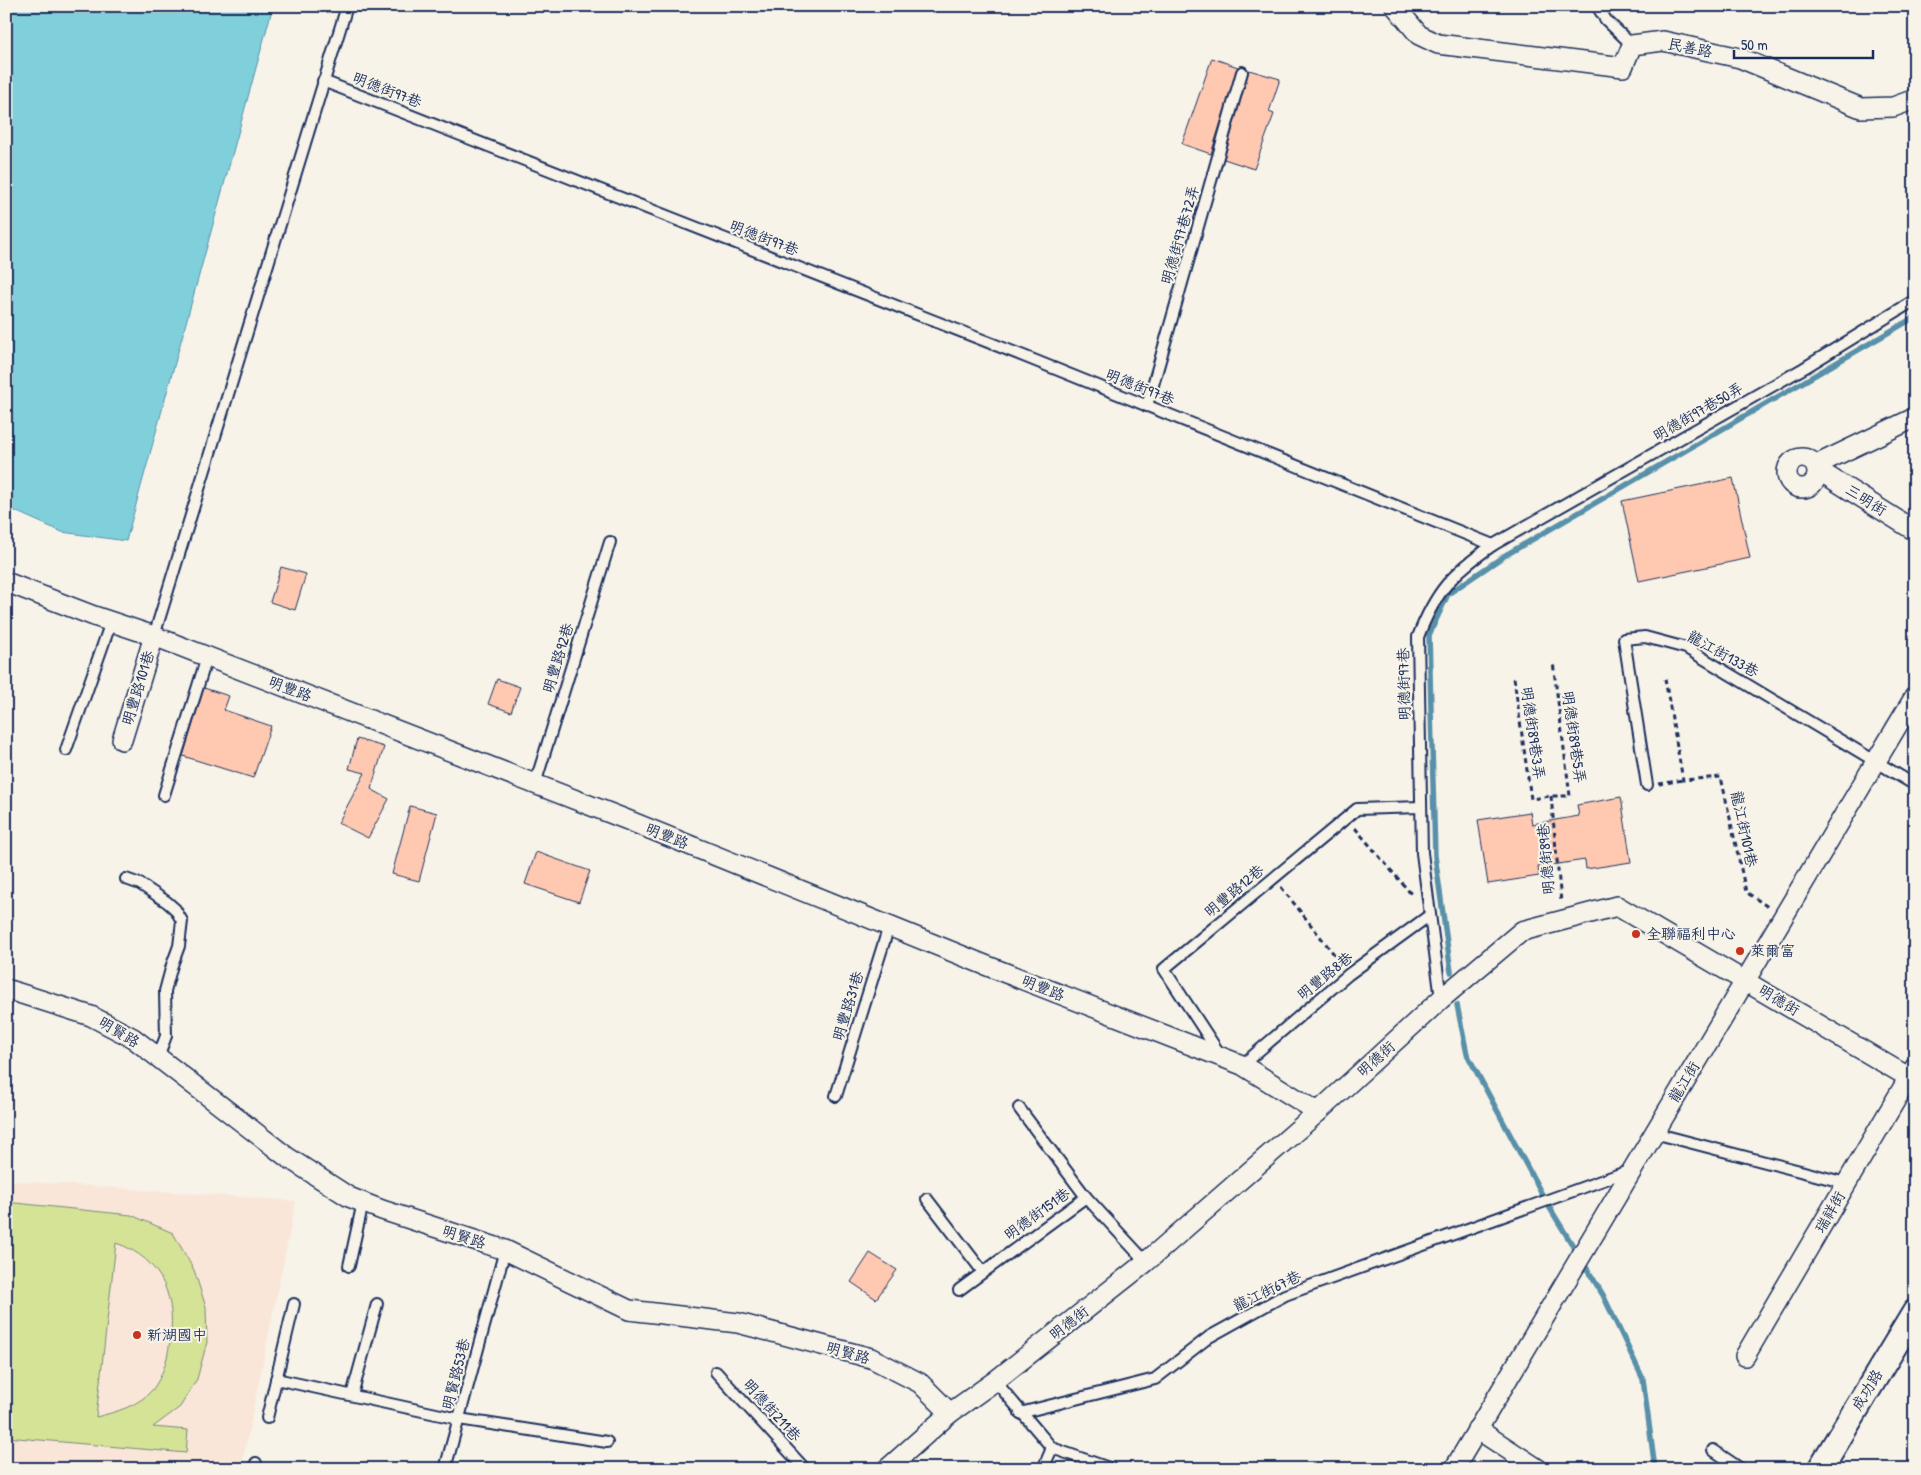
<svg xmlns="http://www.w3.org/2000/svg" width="1921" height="1475" viewBox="0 0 1921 1475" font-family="'Patrick Hand','LXGW WenKai TC',sans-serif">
<rect width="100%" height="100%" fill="#f7f3e8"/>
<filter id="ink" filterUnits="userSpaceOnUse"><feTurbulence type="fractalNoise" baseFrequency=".02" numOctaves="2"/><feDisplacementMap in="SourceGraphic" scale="10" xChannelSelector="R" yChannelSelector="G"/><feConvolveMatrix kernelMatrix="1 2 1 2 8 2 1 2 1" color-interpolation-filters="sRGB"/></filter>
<g filter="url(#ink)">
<path fill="#f9e6d8" d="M6,1180L296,1201L241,1469H6Z"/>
<path fill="#d5e396" stroke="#78897a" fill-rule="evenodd" d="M6,1202L131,1215L173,1233L194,1270L206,1307L207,1342L197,1379L180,1407L153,1427L188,1430L186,1453L6,1437ZM116,1243C163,1259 178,1300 169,1347C167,1361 162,1377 153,1389C139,1406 116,1412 96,1417Z"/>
<path fill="#80d0dc" stroke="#5890aa" d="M6,6H273L126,541L62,532L6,507Z"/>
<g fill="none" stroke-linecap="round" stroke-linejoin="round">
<g stroke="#5890aa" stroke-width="5.5">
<path d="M1451,972L1435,856L1429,635L1448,594L1504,556L1915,317"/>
<path d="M1457,1005L1467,1054L1545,1200L1603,1295L1643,1379L1655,1469"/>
</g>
</g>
<g fill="#ffc9b1" stroke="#1b2f5e">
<path d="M1212,58L1238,67L1211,154L1182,144Z"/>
<path d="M1249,70L1280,79L1269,112L1274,114L1254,169L1224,159Z"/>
<path d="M1733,478L1750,558L1639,581L1622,501Z"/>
<path d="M281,567L306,574L295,610L270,602Z"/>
<path d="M497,679L520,687L511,712L488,704Z"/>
<path d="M204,688L229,696L224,710L271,726L253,778L183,756Z"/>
<path d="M357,739L384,747L371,789L389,799L368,838L338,823L365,773L349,769Z"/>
<path d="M1621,797L1631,862L1586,869L1585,860L1538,867L1539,876L1488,884L1478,820L1530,812L1532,824L1579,816L1577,805Z"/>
<path d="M410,806L437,813L419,881L392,874Z"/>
<path d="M536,852L590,871L579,902L525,884Z"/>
<path d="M870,1253L897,1270L876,1299L851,1282Z"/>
</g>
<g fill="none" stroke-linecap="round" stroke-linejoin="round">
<g stroke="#1b2f5e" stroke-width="14">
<g id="service">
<path d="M1597,6L1606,20L1632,45"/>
<path d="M323,81L1026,357L1493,545"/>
<path d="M1147,406L1242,72"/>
<path d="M154,636L347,6"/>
<path d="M66,750L111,622"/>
<path d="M535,784L610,542"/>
<path d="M1647,785L1624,639L1645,637L1686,648L1915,785"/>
<path d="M164,795L207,657"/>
<path d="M126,879L140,884L167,902L175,909L182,921L179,946L172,965L165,991L166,1036L158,1057"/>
<path d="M1441,999L1422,853L1418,637C1436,590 1453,573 1493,545L1804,368L1915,300"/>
<path d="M1219,1053L1164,969L1357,809L1421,807"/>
<path d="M1242,1065L1349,974L1430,915"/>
<path d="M836,1096L889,926"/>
<path d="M1019,1108L1086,1197"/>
<path d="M1654,1133L1846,1183"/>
<path d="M927,1199L983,1272"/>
<path d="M349,1266L363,1202"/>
<path d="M959,1290L1086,1197L1146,1262"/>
<path d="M716,1372L805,1469"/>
<path d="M276,1379L459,1419L607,1442"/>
<path d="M995,1381L1052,1448L1112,1469"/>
<path d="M352,1395L377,1304"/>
<path d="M1020,1413L1155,1379L1209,1337L1285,1295L1631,1170"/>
<path d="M267,1418L294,1304"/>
<path d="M1713,1450L1741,1469"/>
<path d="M255,1469L256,1463"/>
<path d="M445,1469L505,1250"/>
<path d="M1043,1469L1052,1448"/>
</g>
</g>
<g stroke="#1b2f5e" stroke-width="22">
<g id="minor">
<path d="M1395,6L1419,35L1438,44L1623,67L1632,45L1663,41L1740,58L1861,108L1893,107L1915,99"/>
<circle cx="1802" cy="473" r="15"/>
<path d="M1816,465L1912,419"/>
<path d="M1818,470L1915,531"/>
<path d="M6,582L94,616L154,636L625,819L985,965L1242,1065L1318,1112"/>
<path d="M122,740L154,636"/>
<path d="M6,989L91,1016L133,1038L287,1157L349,1197L382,1210L505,1250L629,1310L738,1323L871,1358L920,1383L950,1413"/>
<path d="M1745,1356L1915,1067"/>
<path d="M1477,1429L1538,1469"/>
<path d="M887,1469L950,1413L995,1381L1146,1262L1318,1112L1441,999L1522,931L1617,906L1915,1081"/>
<path d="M1454,1469L1915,696"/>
</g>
</g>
<g stroke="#1b2f5e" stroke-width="28">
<path id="tertiary" d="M1820,1469L1915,1312"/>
</g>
<g stroke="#1b2f5e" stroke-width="3" stroke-dasharray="5 4" stroke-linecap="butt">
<path d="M1514,678L1531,799L1551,796H1570L1553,662"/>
<path d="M1665,679L1683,780L1721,777L1746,892L1768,907"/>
<path d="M1659,784L1683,780"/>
<path d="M1551,796L1561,902"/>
<path d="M1355,828L1412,895"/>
<path d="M1281,887L1341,963"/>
</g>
<use href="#service" stroke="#f7f3e8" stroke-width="10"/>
<use href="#minor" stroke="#f7f3e8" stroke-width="19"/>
<use href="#tertiary" stroke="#f7f3e8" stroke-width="24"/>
</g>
</g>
<g fill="#c8321e" stroke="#f7f3e8" stroke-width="2">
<circle cx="1636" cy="934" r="5"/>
<circle cx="1740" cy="951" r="5"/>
<circle cx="137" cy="1335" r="5"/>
</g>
<g text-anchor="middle" stroke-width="4" stroke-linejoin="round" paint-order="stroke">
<g font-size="15" fill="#1b2f5e" stroke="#f7f3e8">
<text transform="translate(1690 48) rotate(11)" y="5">民善路</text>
<text transform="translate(387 90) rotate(21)" y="5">明德街97巷</text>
<text transform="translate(1180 235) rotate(-74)" y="5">明德街97巷72弄</text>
<text transform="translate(764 238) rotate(21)" y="5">明德街97巷</text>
<text transform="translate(1140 387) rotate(22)" y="5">明德街97巷</text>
<text transform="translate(1698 412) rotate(-30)" y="5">明德街97巷50弄</text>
<text transform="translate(1866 500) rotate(32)" y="5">三明街</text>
<text transform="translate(1723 654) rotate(29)" y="5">龍江街133巷</text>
<text transform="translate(558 658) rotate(-73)" y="5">明豐路92巷</text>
<text transform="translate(1404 684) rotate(-91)" y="5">明德街97巷</text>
<text transform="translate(138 688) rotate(-73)" y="5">明豐路101巷</text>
<text transform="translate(290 689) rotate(21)" y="5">明豐路</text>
<text transform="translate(1533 733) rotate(82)" y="5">明德街89巷3弄</text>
<text transform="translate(1574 737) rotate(82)" y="5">明德街89巷5弄</text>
<text transform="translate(1744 829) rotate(78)" y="5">龍江街101巷</text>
<text transform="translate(667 836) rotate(22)" y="5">明豐路</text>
<text transform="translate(1546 859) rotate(-95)" y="5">明德街89巷</text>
<text transform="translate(1234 891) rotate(-40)" y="5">明豐路12巷</text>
<text transform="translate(1325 976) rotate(-39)" y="5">明豐路8巷</text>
<text transform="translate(1043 988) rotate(22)" y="5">明豐路</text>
<text transform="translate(1779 1000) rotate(31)" y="5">明德街</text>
<text transform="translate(848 1006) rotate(-73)" y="5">明豐路31巷</text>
<text transform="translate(119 1032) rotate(31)" y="5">明賢路</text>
<text transform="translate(1376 1059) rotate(-42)" y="5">明德街</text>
<text transform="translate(1684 1082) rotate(-59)" y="5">龍江街</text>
<text transform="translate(1830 1212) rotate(-60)" y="5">瑞祥街</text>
<text transform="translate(1037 1214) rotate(-36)" y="5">明德街151巷</text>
<text transform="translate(464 1237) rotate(18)" y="5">明賢路</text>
<text transform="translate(1267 1291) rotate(-26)" y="5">龍江街67巷</text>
<text transform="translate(1069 1323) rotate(-38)" y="5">明德街</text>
<text transform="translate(848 1353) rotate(16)" y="5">明賢路</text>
<text transform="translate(456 1374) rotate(-76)" y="5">明賢路53巷</text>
<text transform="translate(1867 1390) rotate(-59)" y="5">成功路</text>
<text transform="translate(772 1410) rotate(48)" y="5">明德街211巷</text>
</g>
<g font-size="15" fill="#1b2f5e" stroke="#f7f3e8" text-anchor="start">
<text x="1646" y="939">全聯福利中心</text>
<text x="1750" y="956">萊爾富</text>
<text x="147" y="1340">新湖國中</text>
</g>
</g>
<rect width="1921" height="1475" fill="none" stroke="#f7f3e8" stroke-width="25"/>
<rect x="12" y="12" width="1896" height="1450" fill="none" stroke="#1b2f5e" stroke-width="2" filter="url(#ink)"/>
<path d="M1734 50v8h139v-8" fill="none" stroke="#1b2f5e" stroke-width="2.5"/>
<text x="1741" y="50" font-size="15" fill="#1b2f5e" stroke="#f7f3e8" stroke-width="4" paint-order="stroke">50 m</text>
</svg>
